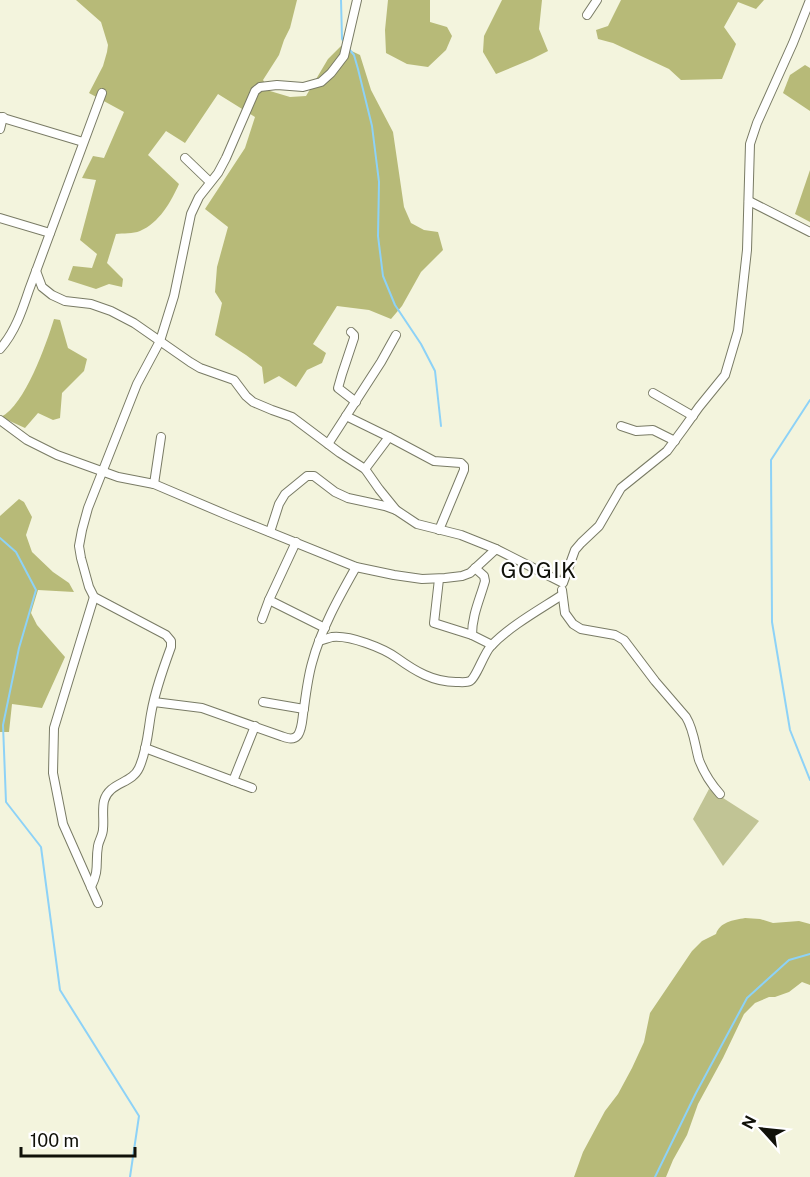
<svg xmlns="http://www.w3.org/2000/svg" width="810" height="1177" viewBox="0 0 810 1177" font-family="'Public Sans',sans-serif">
<rect width="100%" height="100%" fill="#f3f4dd"/>
<path fill="#c1c495" d="M709,789L759,821L723,866L693,819Z"/>
<g fill="#b7ba78">
<path d="M76,0H297L290,28L284,40L279,55L263,80L270,91L290,97L306,96L328,59L341,46L360,55L371,90L393,132L404,207L411,223L424,230L438,232L443,250L421,272L402,306L391,319L369,310L337,306L313,344L326,353L322,363L307,370L296,387L279,376L264,384L262,367L246,355L215,335L222,303L215,292L217,267L228,227L205,209L245,148L255,117L218,94L185,143L166,131L148,155L179,184C171,202 159,223 140,231C133,234 123,233 116,234L107,263L123,279L122,287L109,284L96,289L68,280L73,266L92,268L97,254L80,240L96,180L82,178L93,156L104,158L124,112L89,93L103,66L107,52L108,45L101,22Z"/>
<path d="M388,0H430V22L447,27L452,36L446,50L428,67L407,64L386,53L385,30Z"/>
<path d="M502,0H542L539,29L548,51L532,59L496,74L483,52L484,36Z"/>
<path d="M621,0H764L756,9L738,2L724,27L736,44L722,79L681,80L669,69L613,43L598,39L596,30L608,26Z"/>
<path d="M805,65L810,68V111L783,93L790,75Z"/>
<path d="M810,170V222L795,214Z"/>
<path d="M54,319L60,320L68,348L87,359L84,371L62,393L60,418L53,420L38,413L25,428L1,417C25,405 46,345 54,319Z"/>
<path d="M19,499L24,502L32,517L26,535L32,552L53,572L69,583L74,592L38,590L31,613L37,625L65,657L42,708L12,704L9,732H0V516Z"/>
<path d="M745,918L760,919L773,923L799,921L810,924V985L802,982L789,992L775,997H769L755,1003L744,1014L723,1058L698,1104L687,1135L673,1160L666,1177H574L583,1152L605,1111L618,1094L632,1068L644,1042L650,1013L692,951L702,941L716,934C720,922 733,920 745,918Z"/>
</g>
<g fill="none" stroke-linecap="round" stroke-linejoin="round">
<g stroke="#8dd2f7" stroke-width="2">
<path d="M341,0L342,39L344,42"/>
<path d="M349,49L354,55L358,69L372,126L379,182L378,236L383,276L395,305L421,344L435,371L441,426"/>
<path d="M810,400L771,460L772,622L790,730L810,780"/>
<path d="M0,538L16,552L36,590L19,648L3,725L6,802L41,847L60,990L139,1116L130,1177"/>
<path d="M655,1177L696,1093L747,998L789,960L810,954"/>
</g>
<g stroke="#797b65" stroke-width="10">
<g id="minor">
<path d="M587,15L597,0"/>
<path d="M0,117L83,142"/>
<path d="M0,129L3,117"/>
<path d="M185,158L210,182"/>
<path d="M749,201L810,232"/>
<path d="M0,218L50,233"/>
<path d="M36,271L42,287L52,295L65,301L91,304L111,311L134,323L190,362L200,368L234,380L246,396L253,402L272,410L292,417L340,453L365,469L379,489L396,510"/>
<path d="M351,332L354,335V338L342,374L338,388L356,402"/>
<path d="M0,349C15,332 22,311 29,290L102,93"/>
<path d="M653,393L693,416"/>
<path d="M346,416L389,437"/>
<path d="M0,420L27,440L57,455L118,477L154,484L227,515L356,567L394,575L422,579L445,578L462,576L470,573L496,549L563,583L575,550L581,543L599,526L621,488L667,451L684,428L699,407L725,375L738,331L747,250L750,144L757,123L793,43L810,0"/>
<path d="M621,426L636,431L653,430L675,441"/>
<path d="M328,444L381,362L396,335"/>
<path d="M365,469L389,437L434,461L461,463L464,466V470L439,530"/>
<path d="M154,484L161,437"/>
<path d="M270,532L279,504L285,494L307,476H314L335,492L348,498L385,506L396,510L417,524L461,535L496,549"/>
<path d="M296,542L269,600L325,628"/>
<path d="M475,568L484,576L485,581C480,599 472,615 472,635L492,645"/>
<path d="M439,579L434,623L472,635"/>
<path d="M562,590L565,613L573,624L581,629L615,635L624,640L655,681L686,717C694,730 695,746 699,760C704,773 711,784 720,794"/>
<path d="M94,597L54,728L53,773L63,824L98,903"/>
<path d="M262,619L269,600"/>
<path d="M319,641C323,640 328,638 332,637C350,635 383,648 397,658C415,671 433,682 456,682C460,682 466,683 470,681C476,678 484,653 491,646C510,626 539,610 562,595"/>
<path d="M154,702L202,708L281,736C287,738 293,741 298,735C303,727 302,717 304,708C306,693 308,677 312,663C321,629 339,597 356,567"/>
<path d="M263,702L304,709"/>
<path d="M145,748L252,788"/>
<path d="M233,781L255,726"/>
<path d="M91,887C100,869 95,863 98,846C99,840 103,835 103,829C104,820 102,810 104,801C109,782 132,784 139,768C147,751 148,731 151,714C155,691 163,669 171,647V641L166,635L94,597L89,587L81,558L79,546L82,530L88,508L137,384L160,341L174,296L191,214L199,197L218,173L226,158L255,91L260,87L277,85L303,87L321,82L331,73L344,56L357,0"/>
</g>
</g>
<use href="#minor" stroke="#fff" stroke-width="8"/>
</g>
<g text-anchor="middle" stroke-width="4.5" stroke-linejoin="round" paint-order="stroke">
<g font-size="22" letter-spacing="1.5" fill="#101109" stroke="#fff">
<text x="539" y="578">GOGIK</text>
</g>
</g>
<g transform="translate(762 1129) rotate(297)" stroke="#ffffff" stroke-width="4.5" paint-order="stroke">
<path d="M0-4.5L10 22L0 15L-10 22Z" fill="#101109"/>
<text y="-9" font-size="16" font-weight="bold" text-anchor="middle" fill="#101109">N</text>
</g>
<path d="M21 1147v9h114v-9" fill="none" stroke="#101109" stroke-width="3"/>
<text x="30" y="1147" font-size="18" fill="#101109" stroke="#ffffff" stroke-width="4.5" paint-order="stroke">100 m</text>
</svg>
